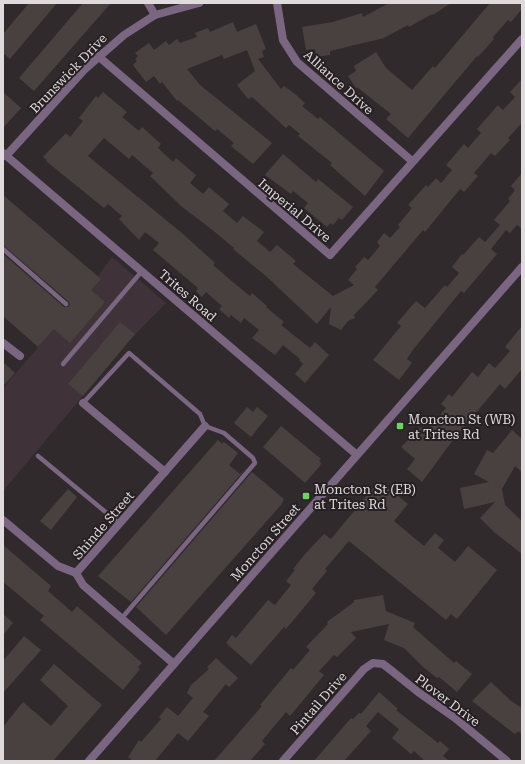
<svg xmlns="http://www.w3.org/2000/svg" width="525" height="764" viewBox="0 0 525 764" font-family="'Roboto Serif',serif">
<rect width="100%" height="100%" fill="#312a2d"/>
<path fill="#3f3238" d="M112,257L166,303L129,341L3,491V388L90,287Z"/>
<g fill="#494140">
<path d="M29,3H57L10,59L3,53V34Z"/>
<path d="M83,3H111L34,91L19,78Z"/>
<path d="M389,3H451L433,15L432,14L409,27L408,25L384,38L330,51V55L316,57L315,49L306,50L302,27L333,22L362,13L363,17Z"/>
<path d="M490,3H522V9L511,22L508,20L493,37L494,39L478,57L477,56L408,138L386,119L391,114L357,87L356,88L348,76L356,71L354,66L376,52L386,68L412,90L433,66L435,68Z"/>
<path d="M233,22L237,32L256,24L266,49L262,51L264,57L258,59L281,89L284,86L295,94L305,103L302,106L318,119L320,117L384,171L365,196L330,165L332,163L298,136L300,134L289,125L286,128L252,97L248,99L237,85L255,71L247,50L224,59L222,55L187,69L200,85L272,143L253,164L231,146L234,143L217,129L215,131L178,100L177,101L162,82L160,84L154,76L146,82L133,65L137,61L135,59L138,56L135,53L149,43L154,50L166,41L169,45L177,39L180,43L197,37L195,33L208,28L210,32Z"/>
<path d="M522,79V123L508,138L510,140L495,156L491,153L474,173L478,176L464,192L460,189L425,232L423,230L375,287L378,290L354,315L355,318L348,321L341,330L329,324L331,307L317,324L267,277L233,249L234,248L215,232L181,206L150,176L153,173L132,155L129,159L104,138L88,156L183,234L215,263L213,265L234,283L250,296L252,293L267,306L266,307L284,322L281,325L310,348L315,342L329,355L305,383L295,374L303,364L299,360L300,359L283,345L275,355L263,346L252,338L259,330L244,318L241,323L231,315L229,318L219,309L222,306L206,292L202,297L196,291L198,288L153,250L159,243L145,232L139,240L119,219L122,216L108,204L104,208L46,161L47,160L43,157L66,133L70,137L83,121L79,118L96,96L98,98L103,92L127,112L122,117L139,131L142,127L161,144L158,148L173,162L176,158L196,175L190,183L203,194L209,187L229,204L223,211L237,223L243,216L264,232L257,241L270,252L277,245L296,261L293,264L333,296L354,285L348,280L357,269L355,267L364,257L368,260L380,246L377,242L384,233L390,238L400,227L398,225L412,208L408,205L426,185L428,187L436,178L441,183L452,170L446,165L464,144L468,148L481,133L477,129L498,105L503,110L515,97L510,92Z"/>
<path d="M3,92L21,108L3,128Z"/>
<path d="M283,154L316,182L318,179L353,207L342,220L339,218L333,225L330,223L327,227L304,208L308,203L293,191L291,194L265,175Z"/>
<path d="M522,173V229L517,225L510,233L506,230L491,249L497,254L464,293L461,291L412,351L407,359L412,363L399,380L373,360L401,326L397,323L416,301L425,308L445,285L447,287L459,273L452,267L462,254L463,255L479,237L485,242L500,225L494,220L510,201L508,199L515,190L511,186Z"/>
<path d="M3,195L101,279L91,290L105,302L70,343L54,329L38,347L3,316V254L64,307H68L70,304L68,301L3,245Z"/>
<path d="M120,322L135,334L83,396L68,384Z"/>
<path d="M522,326V369L505,389L500,384L453,440L422,482L407,469L415,459L401,447L421,427L426,432L446,408L441,404L449,394L452,397L472,372L478,377L489,363L495,368L510,351L505,347Z"/>
<path d="M3,362L15,373L3,386Z"/>
<path d="M247,407L253,412L257,407L268,416L251,437L234,423Z"/>
<path d="M281,426L321,459L319,461L321,463L320,466L305,483L263,447Z"/>
<path d="M512,430L522,439V472L515,466L502,489L505,505L522,521V554L494,532L480,518L495,502L464,509L460,488L489,482L474,474L487,450L493,453Z"/>
<path d="M218,440L222,444L224,442L238,453L229,465L240,474L247,467L131,602L98,576Z"/>
<path d="M252,472L284,499L281,505L166,635L136,607Z"/>
<path d="M379,481L408,504L394,521L424,546L435,533L444,540L438,548L455,562L468,546L497,570L457,619L451,614L446,620L349,541L325,569L327,571L312,589L316,593L286,629L284,627L251,665L226,643L232,635L236,638L268,600L275,605L291,585L286,581L295,570L293,569L306,553L324,534L331,539Z"/>
<path d="M68,489L77,497L51,530L40,521Z"/>
<path d="M3,545L51,586L48,591L71,611L72,612L77,606L142,663L138,667L140,669L123,690L40,620L44,616L3,582Z"/>
<path d="M383,595L386,611L415,623L413,627L454,663L456,661L472,674L457,692L439,677L437,678L422,666L404,648L384,640L389,624L351,632L356,638L337,657L334,655L319,671L324,675L290,716L286,712L262,741L265,744L250,761H214L262,706L260,705L291,668L293,670L310,650L306,647L328,624L327,622L354,602V600Z"/>
<path d="M3,614L13,623L3,635Z"/>
<path d="M24,636L41,650L3,693V661Z"/>
<path d="M216,658L238,678L229,687L226,684L203,712L209,716L188,741L178,733L155,761H133L128,757L139,740L141,742L161,719L159,717L167,707L178,716L193,698L187,693L191,685L209,669L207,667Z"/>
<path d="M54,664L102,705L53,761H3V727L23,702L51,726L68,706L40,680Z"/>
<path d="M491,682L511,701L522,708V734L518,731L515,734L472,701Z"/>
<path d="M379,692L398,709L396,710L438,743L440,741L449,749L443,756L449,761H425L414,751L411,754L392,738L399,729L378,712L366,726L371,731L344,761H314L351,718L353,719L359,713L361,714Z"/>
</g>
<g fill="none" stroke-linecap="round" stroke-linejoin="round">
<g stroke="#7a6680" stroke-width="4.5">
<path d="M3,249L66,304"/>
<path d="M63,364L142,271"/>
<path d="M83,403L129,353L200,414L205,426L224,433L253,458L255,463L121,619"/>
<path d="M38,456L120,524"/>
</g>
<g stroke="#7a6680" stroke-width="8">
<path d="M148,3L155,15"/>
<path d="M277,3L283,40L297,62L412,161"/>
<path d="M98,56L330,255L522,39"/>
<path d="M3,153L357,455"/>
<path d="M6,156L84,70L124,35L155,15L199,3"/>
<path d="M3,343L20,356"/>
<path d="M83,403L165,472"/>
<path d="M3,520L58,566L76,573"/>
<path d="M76,573L205,426"/>
<path d="M76,573L83,585L174,664"/>
<path d="M283,761L364,669L373,663L383,664L392,671L418,692L455,718L507,761"/>
</g>
<path stroke="#7a6680" stroke-width="8" d="M89,761L522,267"/>
</g>
<g fill="#6cd362" stroke="#272023" stroke-width="1.5">
<rect x="396" y="422" width="8" height="8" rx="2"/>
<rect x="302" y="492" width="8" height="8" rx="2"/>
</g>
<g text-anchor="middle" stroke-width="4" stroke-linejoin="round" paint-order="stroke">
<g font-size="13" fill="#dfdbdd" stroke="#272023">
<text transform="translate(68 73) rotate(-46)" y="5">Brunswick Drive</text>
<text transform="translate(339 82) rotate(42)" y="5">Alliance Drive</text>
<text transform="translate(295 210) rotate(40)" y="5">Imperial Drive</text>
<text transform="translate(188 295) rotate(41)" y="5">Trites Road</text>
<text transform="translate(103 525) rotate(-49)" y="5">Shinde Street</text>
<text transform="translate(265 542) rotate(-49)" y="5">Moncton Street</text>
<text transform="translate(448 700) rotate(37)" y="5">Plover Drive</text>
<text transform="translate(318 703) rotate(-49)" y="5">Pintail Drive</text>
</g>
<g font-size="13" fill="#dfdbdd" stroke="#272023" text-anchor="start">
<text x="408" y="424">Moncton St (WB)<tspan x="408" dy="15">at Trites Rd</tspan></text>
<text x="314" y="494">Moncton St (EB)<tspan x="314" dy="15">at Trites Rd</tspan></text>
</g>
</g>
<rect width="525" height="764" fill="none" stroke="#dfdbdd" stroke-width="8"/>
</svg>
